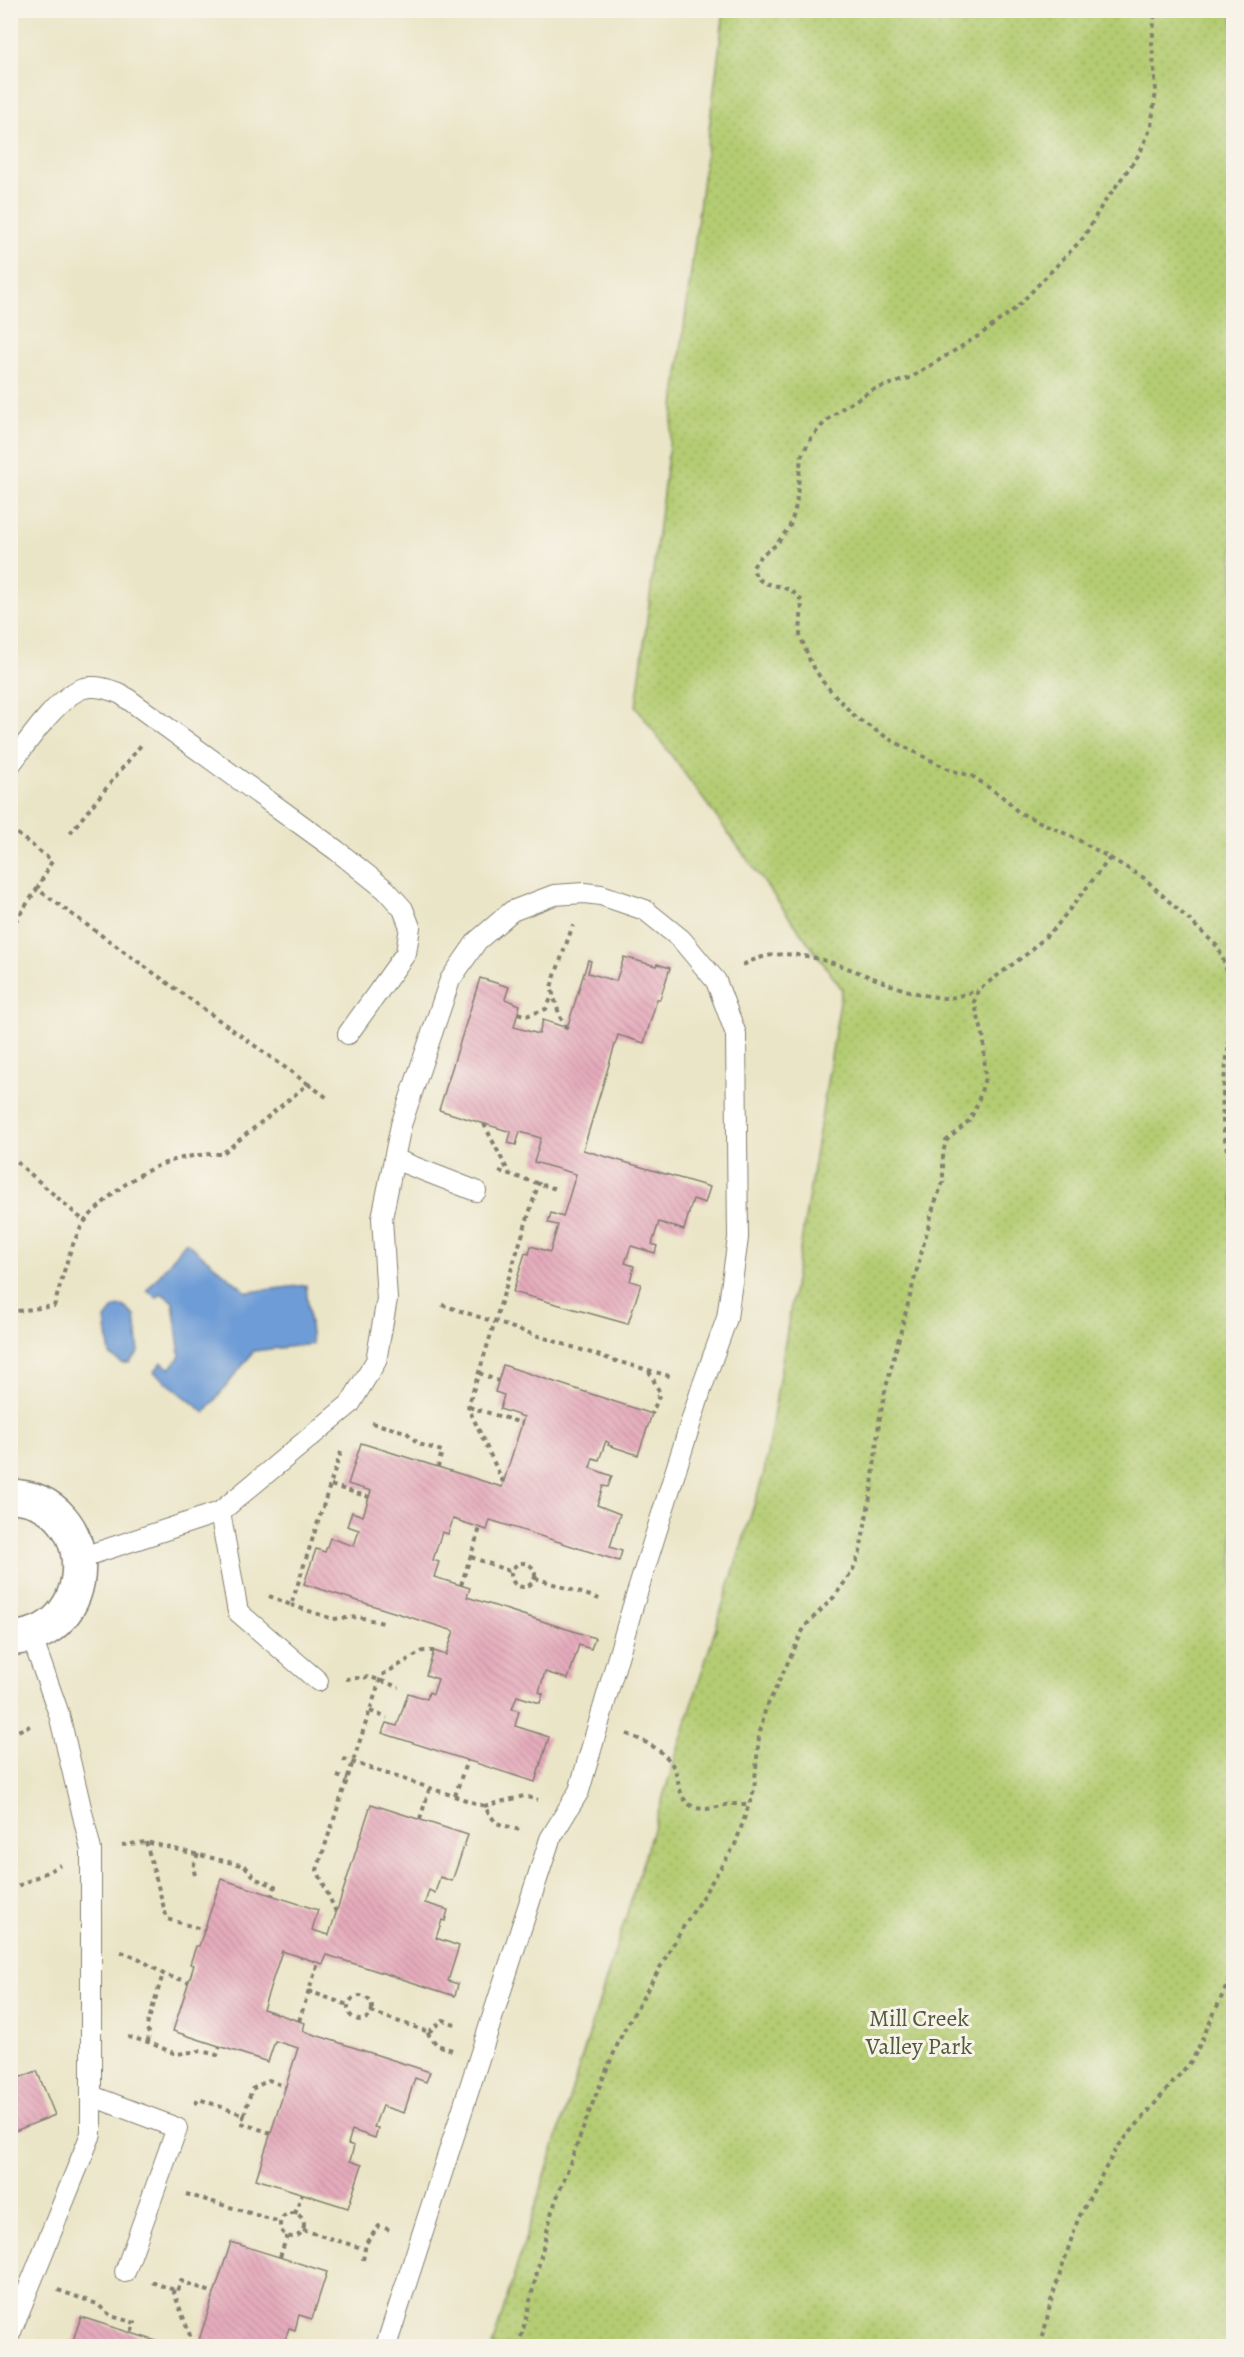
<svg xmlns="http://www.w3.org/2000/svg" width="1244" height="2357" viewBox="0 0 1244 2357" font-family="Alegreya,serif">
<defs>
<pattern id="park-dots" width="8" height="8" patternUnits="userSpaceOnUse" patternTransform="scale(1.5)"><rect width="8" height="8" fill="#b4cc72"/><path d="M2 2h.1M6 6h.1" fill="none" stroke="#9aaf62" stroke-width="1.8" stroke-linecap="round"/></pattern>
<pattern id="building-back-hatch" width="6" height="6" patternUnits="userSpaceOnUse" patternTransform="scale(1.5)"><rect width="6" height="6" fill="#e5abbc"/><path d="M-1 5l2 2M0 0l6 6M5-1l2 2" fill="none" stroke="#c493a1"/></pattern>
</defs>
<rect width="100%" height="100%" fill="#f7f3e8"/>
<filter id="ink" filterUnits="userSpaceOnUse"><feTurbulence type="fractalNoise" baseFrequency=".0167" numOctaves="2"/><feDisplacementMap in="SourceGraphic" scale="12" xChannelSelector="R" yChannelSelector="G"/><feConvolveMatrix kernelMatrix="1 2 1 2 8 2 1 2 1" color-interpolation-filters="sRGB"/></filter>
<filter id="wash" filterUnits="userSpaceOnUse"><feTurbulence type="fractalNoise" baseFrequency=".008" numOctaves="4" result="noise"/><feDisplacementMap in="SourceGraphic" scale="24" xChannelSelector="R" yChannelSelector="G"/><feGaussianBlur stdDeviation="1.35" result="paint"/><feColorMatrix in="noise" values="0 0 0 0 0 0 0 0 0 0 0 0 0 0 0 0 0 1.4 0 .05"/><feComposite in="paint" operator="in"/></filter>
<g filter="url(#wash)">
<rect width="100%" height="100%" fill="#ebe5c8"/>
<path fill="url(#park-dots)" stroke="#687447" stroke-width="1.5" d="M724,11H1233V2346H492L764,1473L842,989L636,707Z"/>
<g fill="#6e9cd6" stroke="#455c79" stroke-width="1.5">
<path d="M186,1242L247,1292L306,1285L312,1344L254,1351L205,1413L154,1372L162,1362L170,1369L180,1356L173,1302L161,1293L157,1298L147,1290Z"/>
<path d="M123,1306L135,1316L139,1352L129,1363H121L110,1355L105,1319L115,1307Z"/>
</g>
<g id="blocks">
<g fill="url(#building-back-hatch)">
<path d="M624,957L656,966L657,964L670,968L660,999H657L644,1043L618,1035L583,1150L710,1187L705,1203L693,1199L684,1230L659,1222L652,1244L657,1246L655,1253L631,1246L625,1263L634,1266L630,1281L641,1284L628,1324L513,1292L525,1253L529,1254L531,1246L550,1252L558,1225L548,1223L551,1213L563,1217L576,1174L534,1162L541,1138L520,1132L516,1145L508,1143L511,1132L439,1110L480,978L509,987L505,999L520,1005L514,1027L539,1034L543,1020L567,1028L588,960L591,961L588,973L616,981Z"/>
<path d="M503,1365L652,1414L638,1455L608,1445L609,1443L606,1441L599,1460L593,1458L590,1468L612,1476L608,1487L603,1486L597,1505L620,1514L610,1547L622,1551L619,1561L490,1520L487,1530L453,1519L448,1534L442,1532L433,1560L439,1562L434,1577L470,1588L467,1597L595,1638L591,1649L579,1645L568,1679L545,1672L539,1692L543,1694L540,1703L517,1696L512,1709L519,1711L515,1726L549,1737L535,1782L382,1733L386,1723L397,1726L408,1693L427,1699L429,1692L433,1694L438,1679L426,1675L434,1651L446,1655L454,1631L304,1584L316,1549L325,1552L330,1538L354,1546L359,1530L347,1526L352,1512L363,1516L371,1491L348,1484L361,1443L502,1487L524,1417L500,1409L504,1395L495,1392Z"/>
<path d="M371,1804L468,1835L452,1881L440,1877L435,1893L429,1890L425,1903L448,1910L445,1921L442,1920L436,1938L459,1946L448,1981L458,1984L455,1996L327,1955L323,1964L282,1951L263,2009L305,2023L303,2031L430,2072L426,2082L415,2078L404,2113L382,2106L374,2127L378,2128L375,2138L352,2130L348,2144L354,2146L350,2161L362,2165L348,2208L256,2179L298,2048L275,2041L268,2062L173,2031L194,1965L190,1964L196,1946H199L221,1879L318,1910L312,1930L329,1935Z"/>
<path d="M37,2071L55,2115L10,2133V2073L13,2080Z"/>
<path d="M231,2242L327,2272L312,2319L299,2315L295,2330L289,2328L285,2340L303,2346H197Z"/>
<path d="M81,2317L172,2346H71Z"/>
</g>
</g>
</g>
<g filter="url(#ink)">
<use href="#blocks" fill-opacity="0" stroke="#848072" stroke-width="1.5"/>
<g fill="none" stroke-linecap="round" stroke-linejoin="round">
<g stroke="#848072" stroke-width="22">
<g id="service">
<path d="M10,765C26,744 59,695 84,688C97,685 108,689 121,694L336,850L386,890L403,909L410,927L406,953L348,1034"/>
<path d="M394,1159L476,1191"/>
<path d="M80,1558L220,1512"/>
<path d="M318,1681L238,1612L220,1512L350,1404L376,1361L387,1299L382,1218L401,1125L450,980L477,941L512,911L554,895L584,893L601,895L645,910L681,939L716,981L736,1034L738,1238L727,1318L702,1387L632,1609L579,1791L550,1839L386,2346"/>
<path d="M92,2096L177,2128L125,2272"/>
<path d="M10,2334L91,2134V1850L59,1714L31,1635"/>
</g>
</g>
<g stroke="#848072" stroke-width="36">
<path id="minor" d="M10,1496C103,1498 100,1638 10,1638"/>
</g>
<g stroke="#848072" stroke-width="4" stroke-dasharray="4.5 4.5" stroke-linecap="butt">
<path d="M10,828L52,861L37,889"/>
<path d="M70,833L141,745"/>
<path d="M1110,858L1144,878L1217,946C1244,998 1226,1041 1223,1095C1221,1124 1226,1151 1234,1178"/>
<path d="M10,929L37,889L308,1084L222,1154C175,1153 136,1171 102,1204C96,1210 88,1216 83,1224C68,1249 63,1278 54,1306L10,1312"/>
<path d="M743,965C808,929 880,995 946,998C955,998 968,993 977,990"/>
<path d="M518,1013L526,1016L546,1009L553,994"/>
<path d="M567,1028L560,1017L551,987L573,925"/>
<path d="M308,1084L329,1099"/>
<path d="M484,1124L509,1173"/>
<path d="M10,1156L84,1221"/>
<path d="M499,1171L556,1189"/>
<path d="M442,1305L616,1361L673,1377"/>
<path d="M649,1371L660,1393L652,1414"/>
<path d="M479,1373L498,1381"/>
<path d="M469,1407L522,1423"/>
<path d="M372,1423L406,1432L419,1444L442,1451L438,1467"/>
<path d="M341,1452L330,1485L369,1497"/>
<path d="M503,1482L468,1407L539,1182"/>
<path d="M471,1557L512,1572"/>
<circle cx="523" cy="1575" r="12"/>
<path d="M535,1578L603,1600"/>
<path d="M461,1585L480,1528"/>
<path d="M269,1596L291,1605L330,1485"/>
<path d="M291,1605L333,1619L359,1617L383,1623"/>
<path d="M346,1679L370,1677L399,1687"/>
<path d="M370,1711L387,1718"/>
<path d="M10,1734L30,1726"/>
<path d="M627,1734C644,1741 663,1749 673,1766C681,1780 676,1802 697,1808C709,1811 719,1806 730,1804C736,1804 743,1804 749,1804"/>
<path d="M343,1759L484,1806L496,1823L523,1831"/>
<path d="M337,1776L347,1779"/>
<path d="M455,1796L467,1760"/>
<path d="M484,1806L524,1796L538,1800"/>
<path d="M420,1819L430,1787"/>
<path d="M146,1842L167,1919L205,1930"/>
<path d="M122,1845L146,1842L245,1866L256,1879L275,1886L272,1895"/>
<path d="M195,1875L193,1867L198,1854"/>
<path d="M10,1890L61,1865"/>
<path d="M336,1912L317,1870L380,1680L382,1675L423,1651H434"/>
<path d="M121,1952L138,1958L165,1975L189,1982"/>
<path d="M308,1991L348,2005"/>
<circle cx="360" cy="2008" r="12"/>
<path d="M371,2012L426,2031"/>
<path d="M299,2021L318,1963"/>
<path d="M128,2037L148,2042L176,2054L201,2051L217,2055L220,2046"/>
<path d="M148,2042L149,2032L146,2029L163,1974"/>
<path d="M452,2050L437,2045L426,2031H430L443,2020L458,2025"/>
<path d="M195,2104L199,2099L244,2115L241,2123L271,2133"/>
<path d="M244,2115L252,2089L269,2080L286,2087"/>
<path d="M186,2194L280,2222"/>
<circle cx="292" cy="2225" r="12"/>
<path d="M295,2214L302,2193"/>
<path d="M303,2230L365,2249"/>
<path d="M280,2257L287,2236"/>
<path d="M363,2260L366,2243L379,2226L393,2231"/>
<path d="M152,2282L177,2291L181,2281L214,2293"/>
<path d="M58,2290L97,2304L111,2316L135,2323L131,2333"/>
<path d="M173,2290L194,2346"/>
<path d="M519,2346L552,2211L595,2097L622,2034L682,1929L735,1845L754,1790L759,1736L765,1711L805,1626L834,1597L852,1572L860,1552L872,1486L879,1422L885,1391L934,1205L943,1182V1153L946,1141L970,1120L977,1105L985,1078L984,1039L974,1002L978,990L1028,953L1055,928L1110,858L1075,838L1018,812L1007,800L972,776L950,770L891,740L856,718L823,682L810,661L800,635L802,601C799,598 795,593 791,591C776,582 757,589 753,567L761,555L776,545L790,526L796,506L801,457L811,438L825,422L841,409L872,390L910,378L980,335L1016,308L1084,237L1101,207L1140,153L1151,127L1156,91L1152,45L1155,10"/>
<path d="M1041,2346L1051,2301L1078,2219L1116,2149L1193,2059L1234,1970"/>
</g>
<use href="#service" stroke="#fff" stroke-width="20"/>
<use href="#minor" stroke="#fff" stroke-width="33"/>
</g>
</g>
<g text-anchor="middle" stroke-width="6" stroke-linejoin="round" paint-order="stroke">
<g font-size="24" fill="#515a3a" stroke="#f7f3e8">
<text x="919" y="2026">Mill Creek<tspan x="919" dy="28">Valley Park</tspan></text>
</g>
</g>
<rect width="1244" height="2357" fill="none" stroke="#f7f3e8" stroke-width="36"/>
</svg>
